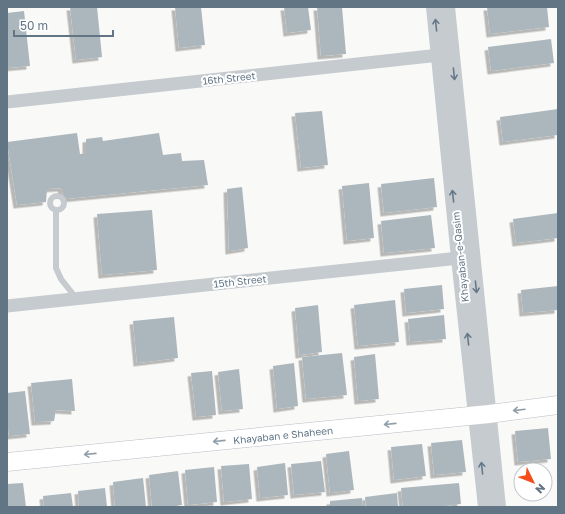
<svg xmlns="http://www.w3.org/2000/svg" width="565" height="514" viewBox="0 0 565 514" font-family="'Golos Text',sans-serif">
<defs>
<filter id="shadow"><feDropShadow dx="-3.5" dy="3.5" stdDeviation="0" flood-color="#0004"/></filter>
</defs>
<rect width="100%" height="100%" fill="#f9f9f7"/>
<g fill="#acb6bd" filter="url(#shadow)">
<path d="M70,7H97L102,57L76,60Z"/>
<path d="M175,7H201L205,45L179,48Z"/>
<path d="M284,7H308L311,30L287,33Z"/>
<path d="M317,7H342L346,54L321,56Z"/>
<path d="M487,7H547L549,27L490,34Z"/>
<path d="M24,11L30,66L7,68V13Z"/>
<path d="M551,39L554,63L491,71L488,47Z"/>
<path d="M558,109V135L503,142L500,117Z"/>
<path d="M322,111L328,165L301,168L295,113Z"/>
<path d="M77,133L80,154L86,153V139L102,137L103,141L159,133L163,155L181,153L182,161L204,160L208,185L65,199L61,188L47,189L46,202L17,205L7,142Z"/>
<path d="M434,178L437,207L384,213L381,184Z"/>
<path d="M369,183L374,238L347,241L342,186Z"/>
<path d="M242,187L248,248L229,251L227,189Z"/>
<path d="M152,210L157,270L102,275L97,214Z"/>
<path d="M558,213V238L516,243L513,219Z"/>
<path d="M431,215L435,248L384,253L381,221Z"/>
<path d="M442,285L444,309L406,313L404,289Z"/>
<path d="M558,286V310L523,313L521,290Z"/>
<path d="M395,300L399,342L358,346L354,305Z"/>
<path d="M318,305L322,352L299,355L295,308Z"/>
<path d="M444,315L446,339L410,342L408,319Z"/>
<path d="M174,317L178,358L137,363L133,321Z"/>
<path d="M342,353L347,395L306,399L302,357Z"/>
<path d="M375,354L379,399L358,401L354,357Z"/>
<path d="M294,363L298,406L277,409L273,366Z"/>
<path d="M239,369L243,409L222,411L218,372Z"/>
<path d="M212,371L216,415L196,417L191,373Z"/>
<path d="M72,379L75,411L56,410L54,421L35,422L31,383Z"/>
<path d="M25,391L30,434L9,436L7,421V393Z"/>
<path d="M548,428L551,459L518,462L515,431Z"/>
<path d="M462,440L466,472L434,475L431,443Z"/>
<path d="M422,444L426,476L394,480L391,447Z"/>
<path d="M349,451L354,490L330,493L326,454Z"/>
<path d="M321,461L325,492L294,495L291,464Z"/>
<path d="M285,463L288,495L260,498L257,467Z"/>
<path d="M249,464L252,499L224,502L221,466Z"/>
<path d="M214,467L217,502L188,505L185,470Z"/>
<path d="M178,471L182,505L168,507H152L149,475Z"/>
<path d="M143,478L146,507H115L113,482Z"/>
<path d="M23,483L26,507H7V484Z"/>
<path d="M459,483L461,504L437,507H403L401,488Z"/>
<path d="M105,488L107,507H79L78,491Z"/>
<path d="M71,493L73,507H44L43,496Z"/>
<path d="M397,493L398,507H366L365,497Z"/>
<path d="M362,498L363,507H330V501Z"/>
</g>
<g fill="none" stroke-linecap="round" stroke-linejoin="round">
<g stroke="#b8bfc4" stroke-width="19">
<path id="secondary" d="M7,462L489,414L558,405"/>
</g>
<g stroke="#c6cbcf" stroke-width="6">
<circle cx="57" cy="203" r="7"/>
<path d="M56,210V268L61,279L76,298"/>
</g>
<g stroke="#c6cbcf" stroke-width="13">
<path d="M7,102L449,54"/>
<path d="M7,306L469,257"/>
</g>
<g stroke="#c6cbcf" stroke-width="16">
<path d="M434,7L459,258L486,507"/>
<path d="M447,7L498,507"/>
</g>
<use href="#secondary" stroke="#fff" stroke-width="18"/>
</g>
<defs><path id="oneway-shaft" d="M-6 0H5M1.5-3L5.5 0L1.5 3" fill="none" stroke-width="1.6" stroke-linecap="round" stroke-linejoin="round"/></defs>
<g stroke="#667989">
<use href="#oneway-shaft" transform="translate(436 25) rotate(-96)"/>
<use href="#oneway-shaft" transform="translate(454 74) rotate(84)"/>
<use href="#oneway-shaft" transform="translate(453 196) rotate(-96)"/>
<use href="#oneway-shaft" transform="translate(476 287) rotate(84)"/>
<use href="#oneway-shaft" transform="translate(468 339) rotate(-96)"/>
<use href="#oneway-shaft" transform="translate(482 468) rotate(-96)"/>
</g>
<g stroke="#909eaa">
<use href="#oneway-shaft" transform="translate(519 410) rotate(173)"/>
<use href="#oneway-shaft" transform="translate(390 424) rotate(174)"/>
<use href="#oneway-shaft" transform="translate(219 441) rotate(174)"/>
<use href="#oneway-shaft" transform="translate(90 454) rotate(174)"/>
</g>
<g text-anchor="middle" stroke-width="4" stroke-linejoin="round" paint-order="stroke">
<g font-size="10" fill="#617585" stroke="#fff">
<text transform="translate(229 78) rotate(-6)" y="4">16th Street</text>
<text transform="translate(460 257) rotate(-96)" y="4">Khayaban-e-Qasim</text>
<text transform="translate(240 281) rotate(-6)" y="4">15th Street</text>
<text transform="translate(283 435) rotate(-6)" y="4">Khayaban e Shaheen</text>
</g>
</g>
<rect width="565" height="514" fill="none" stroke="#617585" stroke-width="16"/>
<g transform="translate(533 482) rotate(133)"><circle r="19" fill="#ffffff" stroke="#c0c8ce"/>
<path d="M0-3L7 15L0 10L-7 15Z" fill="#f54c1b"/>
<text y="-6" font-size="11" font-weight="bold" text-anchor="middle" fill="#617585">N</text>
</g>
<path d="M14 30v6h99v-6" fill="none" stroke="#617585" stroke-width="2"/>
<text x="20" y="30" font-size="12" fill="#617585" stroke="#ffffff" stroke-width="3" paint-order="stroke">50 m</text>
</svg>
